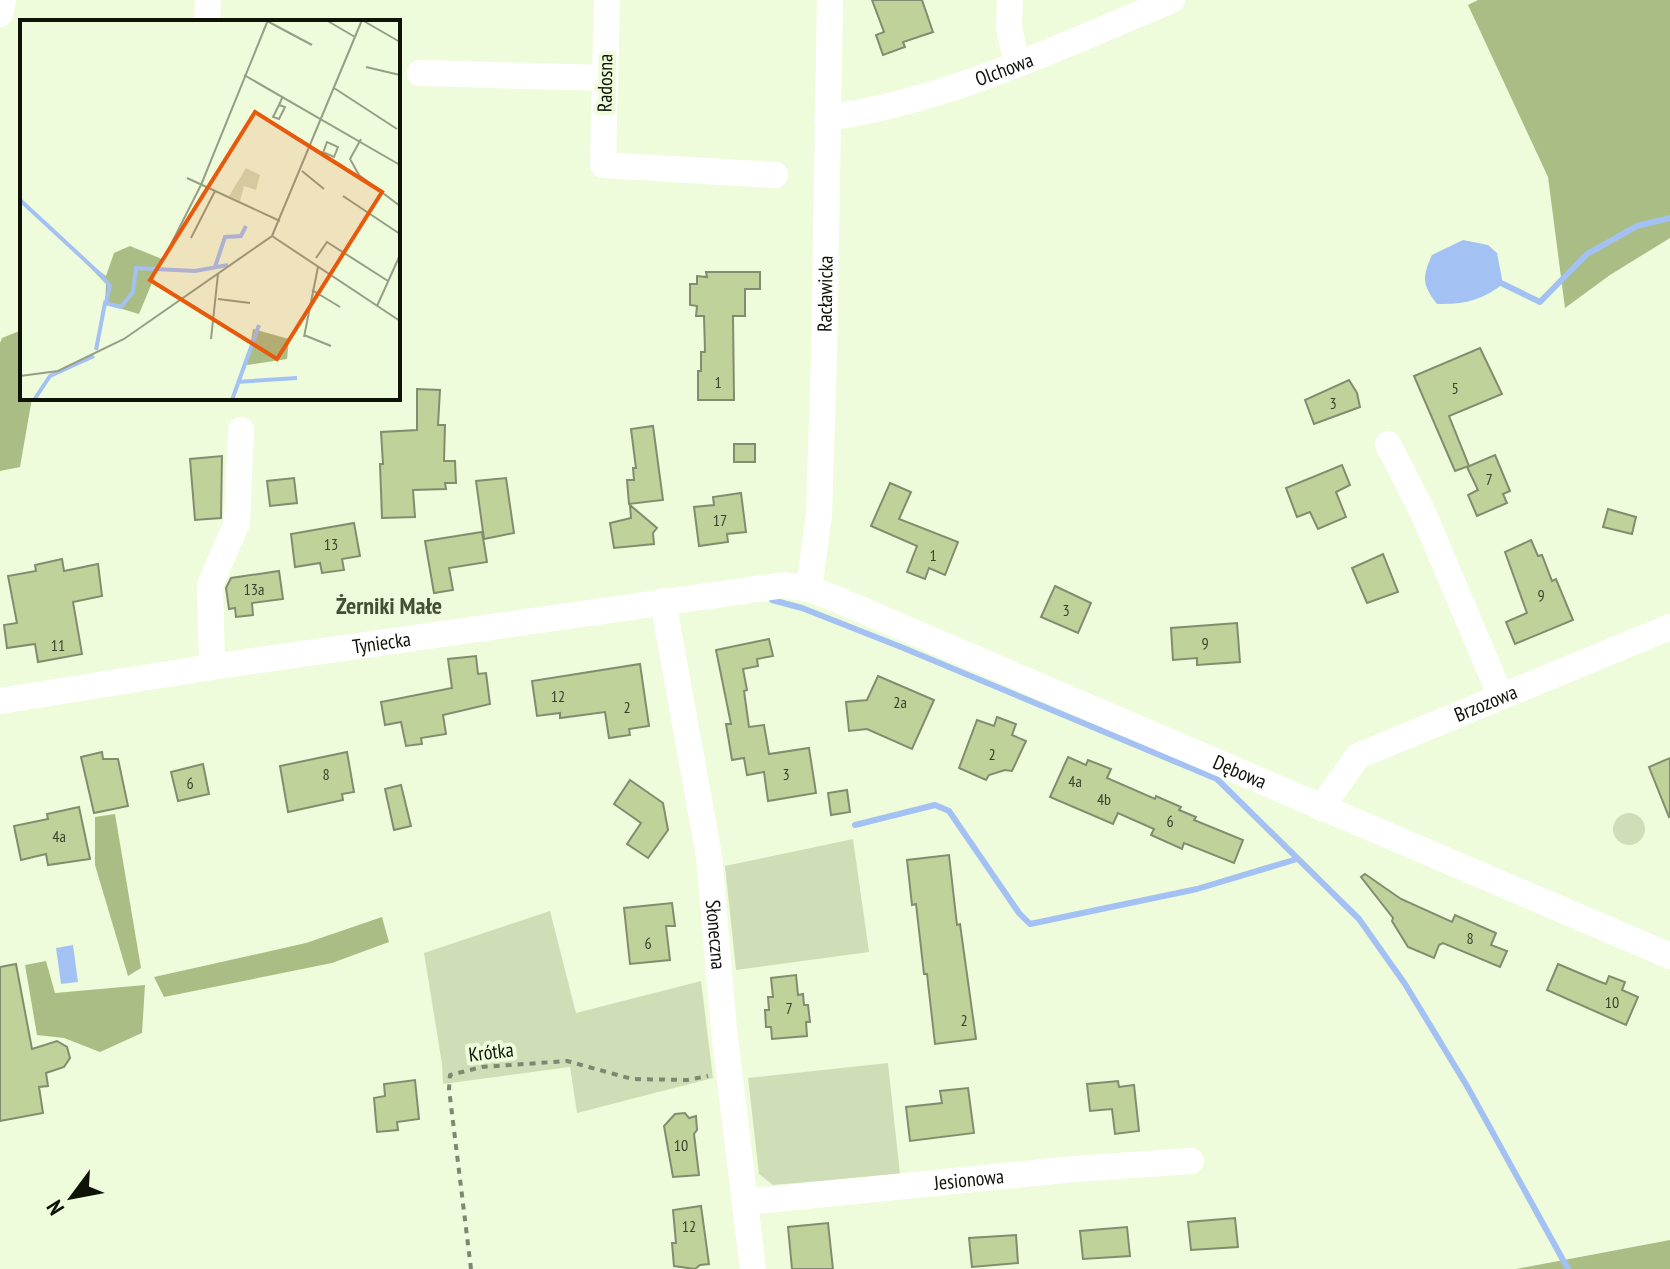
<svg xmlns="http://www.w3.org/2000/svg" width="1670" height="1269" viewBox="0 0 1670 1269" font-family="'PT Sans Narrow',sans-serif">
<rect width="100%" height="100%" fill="#effcdb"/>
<g fill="#d0deb8">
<circle cx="1629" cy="829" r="16"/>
<path d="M853,839L869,952L736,970L725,866Z"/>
<path d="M550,911L576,1013L701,981L713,1078L577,1113L570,1067L443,1084L442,1064L424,953Z"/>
<path d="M888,1063L900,1174L773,1185L759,1174L748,1078Z"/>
</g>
<g fill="#aabd85">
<path d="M1478,0H1670V238L1610,275L1565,308L1548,177L1468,5Z"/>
<path d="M22,330V398H32L20,467L0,471V343L2,338Z"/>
<path d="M115,814L141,968L128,976L95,865V817Z"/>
<path d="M382,917L389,942L332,963L164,997L154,977L306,943Z"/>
<path d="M46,961L55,993L145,985L142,1033L100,1052L64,1038L37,1035L25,965Z"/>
<path d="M1670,1240V1269H1516Z"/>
</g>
<g fill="#a4c1f4">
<path d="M1463,240L1488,245L1497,253L1503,284C1483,300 1463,305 1437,304C1422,285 1422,277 1432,255Z"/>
<path d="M73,945L78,982L61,984L56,948Z"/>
</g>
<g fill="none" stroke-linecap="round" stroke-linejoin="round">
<g stroke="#a4c1f4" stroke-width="6">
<path d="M1503,284L1540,302L1587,254L1637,226L1670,218"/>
<path d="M772,600L802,608L901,647L1217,779L1359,919L1405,984L1467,1086L1568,1269"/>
<path d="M855,825L935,805L949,811L1019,913L1030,924L1197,889L1297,859"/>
</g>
</g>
<g fill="#bed299" stroke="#828d6f" stroke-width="2">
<path d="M872,0H922L933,32L903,42L905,47L883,55L876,35L884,32Z"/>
<path d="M706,272H760V289H745V316H733L734,400H698V371H701V352H705L704,316H696L697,306L690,305V284H697V276L707,277Z"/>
<path d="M1480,348L1502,394L1449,416L1469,466L1455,471L1414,376Z"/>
<path d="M1349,380L1357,393L1360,407L1314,424L1305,400Z"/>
<path d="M417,389L440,390L438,425H445L444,461H455L456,483H445L446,489L413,490L415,517L382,518L380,464H383L381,432L417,430Z"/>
<path d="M653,426L663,500L629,504L627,480H634L633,468H636L631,429Z"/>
<rect x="734" y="444" width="21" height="18"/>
<path d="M1495,455L1510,491L1503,494L1507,503L1477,516L1468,495L1478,490L1467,467Z"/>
<path d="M222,456L221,518L195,520L190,459Z"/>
<path d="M1342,465L1350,485L1336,492L1346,517L1318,529L1310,512L1297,517L1286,488Z"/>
<path d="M294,478L297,503L270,506L267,481Z"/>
<path d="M506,478L514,533L484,539L476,481Z"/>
<path d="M890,483L911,492L899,519L958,542L945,575L929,568L925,579L907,572L917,546L871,526Z"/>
<path d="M741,493L746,532L727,534L728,542L699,546L694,507L714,505L713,497Z"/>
<path d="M630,505L657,528L653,533L654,544L614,548L610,523L631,518Z"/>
<path d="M1608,509L1636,517L1632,534L1603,527Z"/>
<path d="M354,523L360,556L342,559L344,570L322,573L320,563L295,567L291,534Z"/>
<path d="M482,532L487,562L449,568L453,590L434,593L425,541Z"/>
<path d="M1531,540L1538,556L1542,555L1552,581L1556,579L1573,620L1515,644L1506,622L1527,613L1505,552Z"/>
<path d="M1383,554L1398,592L1367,603L1352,568Z"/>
<path d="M62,559L64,571L98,564L102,596L73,602L82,654L38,662L35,644L7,648L4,625L17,623L8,576L36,571L35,565Z"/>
<path d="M279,571L283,599L252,603L253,615L236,617L235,608L229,609L226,588L231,578Z"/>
<path d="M1055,586L1091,603L1078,633L1041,617Z"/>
<path d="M1237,623L1240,662L1197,665V658L1173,660L1171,628Z"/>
<path d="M769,639L773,656L757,659L758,666L743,669L747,690L744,691L749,727L764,725L769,754L809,748L816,793L768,801L764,772L747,775L744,758L732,760L726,724H731L716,650Z"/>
<path d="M476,656L478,674L486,673L490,704L443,715L446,734L421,738L422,744L406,746L401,722L385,725L381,702L452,688L448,659Z"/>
<path d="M640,664L649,726L629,729L630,735L609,738L605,712L560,718V713L537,716L532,681Z"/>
<path d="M878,676L934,700L912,749L867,729L849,731L846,702L867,700Z"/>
<path d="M997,717L1016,724L1012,735L1026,741L1012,771L1005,770L989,775L986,780L959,768L977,720L994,726Z"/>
<path d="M102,752L103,759H118L128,806L94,813L81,757Z"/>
<path d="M347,752L354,792L342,794L343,800L288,812L280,766Z"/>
<path d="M1068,757L1086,765L1088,760L1111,769L1107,778L1155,799L1156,796L1181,807L1179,810L1196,817L1194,820L1243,840L1234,863L1184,843L1182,849L1151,835L1154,829L1118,813L1113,824L1050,797Z"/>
<path d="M1670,758V816L1669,817L1649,767Z"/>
<path d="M203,764L209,794L178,801L171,772Z"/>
<path d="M630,780L663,803L668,830L648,858L627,844L641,823L614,804Z"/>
<path d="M401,785L411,826L394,830L385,789Z"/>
<path d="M847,790L850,812L831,815L828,793Z"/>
<path d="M79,807L90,859L48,865L46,854L21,860L14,826L48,819L47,814Z"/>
<path d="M949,855L957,925L960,924L976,1039L935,1044L927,974H924L916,904L912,905L907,860Z"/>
<path d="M1365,874L1401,899L1452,922L1455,915L1496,933L1491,945L1507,951L1500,967L1443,943L1439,945L1434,958L1408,947L1392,921L1393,918L1361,877Z"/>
<path d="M672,903L675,926H666L670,960L630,964L624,908Z"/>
<path d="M16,964L32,1049L57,1041L67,1047L70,1058L64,1067L46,1073L48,1086L39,1087L43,1113L0,1121V967Z"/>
<path d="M1558,964L1598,981L1606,984L1609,976L1625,982L1622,990L1638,997L1626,1025L1547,990Z"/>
<path d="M796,975L798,995L803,994L804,1005H808L810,1022H806L807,1036L772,1039L771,1027H766L765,1010H769L768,997H773L771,978Z"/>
<path d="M415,1080L419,1119L397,1122L398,1130L377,1132L374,1098L385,1096L384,1084Z"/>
<path d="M1118,1081L1119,1087L1134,1085L1139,1131L1115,1134L1112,1109L1090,1111L1087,1084Z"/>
<path d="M968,1088L974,1133L910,1141L906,1107L942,1103L940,1091Z"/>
<path d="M685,1113L689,1118L696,1116L697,1130L694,1134L699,1175L673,1177L664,1126L675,1114Z"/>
<path d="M701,1206L709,1264L700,1265L695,1269L674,1266L672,1243H676L673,1210Z"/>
<path d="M1235,1218L1238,1247L1191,1250L1188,1222Z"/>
<path d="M828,1223L833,1269H792L788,1227Z"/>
<path d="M1127,1227L1130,1256L1083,1259L1080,1231Z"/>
<path d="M1016,1235L1018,1263L972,1267L969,1238Z"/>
</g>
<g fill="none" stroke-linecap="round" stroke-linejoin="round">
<path stroke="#7e8771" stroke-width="4" stroke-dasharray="6 6" stroke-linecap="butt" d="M471,1269L449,1089L450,1075L482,1067L567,1061L632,1079L687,1080L708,1076"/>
<g stroke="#fff" stroke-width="26">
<path d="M607,0L603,165L775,175"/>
<path d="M1010,0L1009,28L1017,63"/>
<path d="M0,14L3,0"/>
<path d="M207,22L208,0"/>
<path d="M420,73L605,78"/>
<path id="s1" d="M827,118C948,101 1061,46 1172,0"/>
<path d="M1388,444L1424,515L1501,697"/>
<path id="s2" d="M809,589L819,515L824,359L830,0"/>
<path id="s3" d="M663,601L709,856L724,1030L753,1269"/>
<path d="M212,667L210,585L237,523L241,430"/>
<path id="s4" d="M0,701L212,667L785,585L809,589L836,599L1670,956"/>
<path id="s5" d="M1321,808L1358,756L1670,627"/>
<path id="s6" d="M746,1202L1074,1169L1191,1161"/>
</g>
</g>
<g text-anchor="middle" stroke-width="8" stroke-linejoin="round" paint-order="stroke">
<g font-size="16" fill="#3a422c">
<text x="718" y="388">1</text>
<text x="1455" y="394">5</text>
<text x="1333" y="409">3</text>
<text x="1489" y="485">7</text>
<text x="720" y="526">17</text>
<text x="331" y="550">13</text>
<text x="933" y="561">1</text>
<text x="254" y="595">13a</text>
<text x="1541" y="601">9</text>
<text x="1066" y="616">3</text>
<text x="1205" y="649">9</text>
<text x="58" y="651">11</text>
<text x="558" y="702">12</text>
<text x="900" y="708">2a</text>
<text x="627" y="713">2</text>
<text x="992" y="760">2</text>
<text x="326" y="780">8</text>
<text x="786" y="780">3</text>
<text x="1075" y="787">4a</text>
<text x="190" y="789">6</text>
<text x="1104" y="805">4b</text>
<text x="1170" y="827">6</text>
<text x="59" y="842">4a</text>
<text x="1470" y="944">8</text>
<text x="648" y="949">6</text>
<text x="1612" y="1008">10</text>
<text x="789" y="1014">7</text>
<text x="964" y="1026">2</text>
<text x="681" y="1151">10</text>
<text x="689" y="1232">12</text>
</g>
<g font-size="20" fill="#0e1207" stroke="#effcdb">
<text dy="7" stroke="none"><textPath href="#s1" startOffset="184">Olchowa</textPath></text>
<text transform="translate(605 83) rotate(-89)" y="7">Radosna</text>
<text dy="7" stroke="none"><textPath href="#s2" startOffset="296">Racławicka</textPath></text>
<text dy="7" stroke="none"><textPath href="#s4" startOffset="386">Tyniecka</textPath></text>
<text dy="7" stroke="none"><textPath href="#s5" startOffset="202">Brzozowa</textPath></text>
<text dy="7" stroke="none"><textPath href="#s4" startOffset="1286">Dębowa</textPath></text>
<text dy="7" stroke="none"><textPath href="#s3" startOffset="338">Słoneczna</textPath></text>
<text transform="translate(491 1052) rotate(-7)" y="7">Krótka</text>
<text dy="7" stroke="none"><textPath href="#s6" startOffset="224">Jesionowa</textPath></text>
</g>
<g font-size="24" font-weight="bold" fill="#444e32" stroke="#effcdb">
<text x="389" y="614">Żerniki Małe</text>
</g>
</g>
<g transform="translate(20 20)">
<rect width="380" height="380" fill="#effcdb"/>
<path d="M226,148L240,155L236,170L224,166L220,181L209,176Z" fill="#d0deb8"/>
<path d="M110,226L142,239L119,294L85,284L86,264L58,235L86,256L94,233ZM233,309L269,319L267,339L227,345Z" fill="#aabd85"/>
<path fill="none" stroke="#a4c1f4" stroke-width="4" d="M0,180L81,255L90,266L86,283M195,247L205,217L221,216L226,206M76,330L85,283L101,287L113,272L116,248L175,251L208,245M217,362L277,358M14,380L30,356L74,336M212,380L239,305"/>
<path fill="none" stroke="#959e86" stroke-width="2" d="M306,0L335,17M342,0L380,22M247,1L292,25M346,47L380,55M224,55L380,145M314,68L377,109M259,85L265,87L259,99L253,97L259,85L263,76M341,119L330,139L339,155L380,186M291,128L303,133H305L314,137L318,127L307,122L303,133M282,151L304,169M167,158L260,201M323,176L380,214M252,216L380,301M171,218L195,171M147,232L181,165L248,0M296,238L307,222L368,261M292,270L320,287M198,279L230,283M357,286L380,235M284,315L311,326M284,317L298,247M191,319L198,254M0,356L38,351L104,319L252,216L342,0"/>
<path fill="#e8590c" fill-opacity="0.15" stroke="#e8590c" stroke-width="4" d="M235,92L362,172L257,339L130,260Z"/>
<rect width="380" height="380" fill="none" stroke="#0e1207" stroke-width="4"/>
</g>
<g transform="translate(72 1197) rotate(238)" stroke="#effcdb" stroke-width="6" paint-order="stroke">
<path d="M0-6L14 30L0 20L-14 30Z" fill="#0e1207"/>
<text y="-12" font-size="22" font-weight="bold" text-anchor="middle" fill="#0e1207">N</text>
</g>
</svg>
